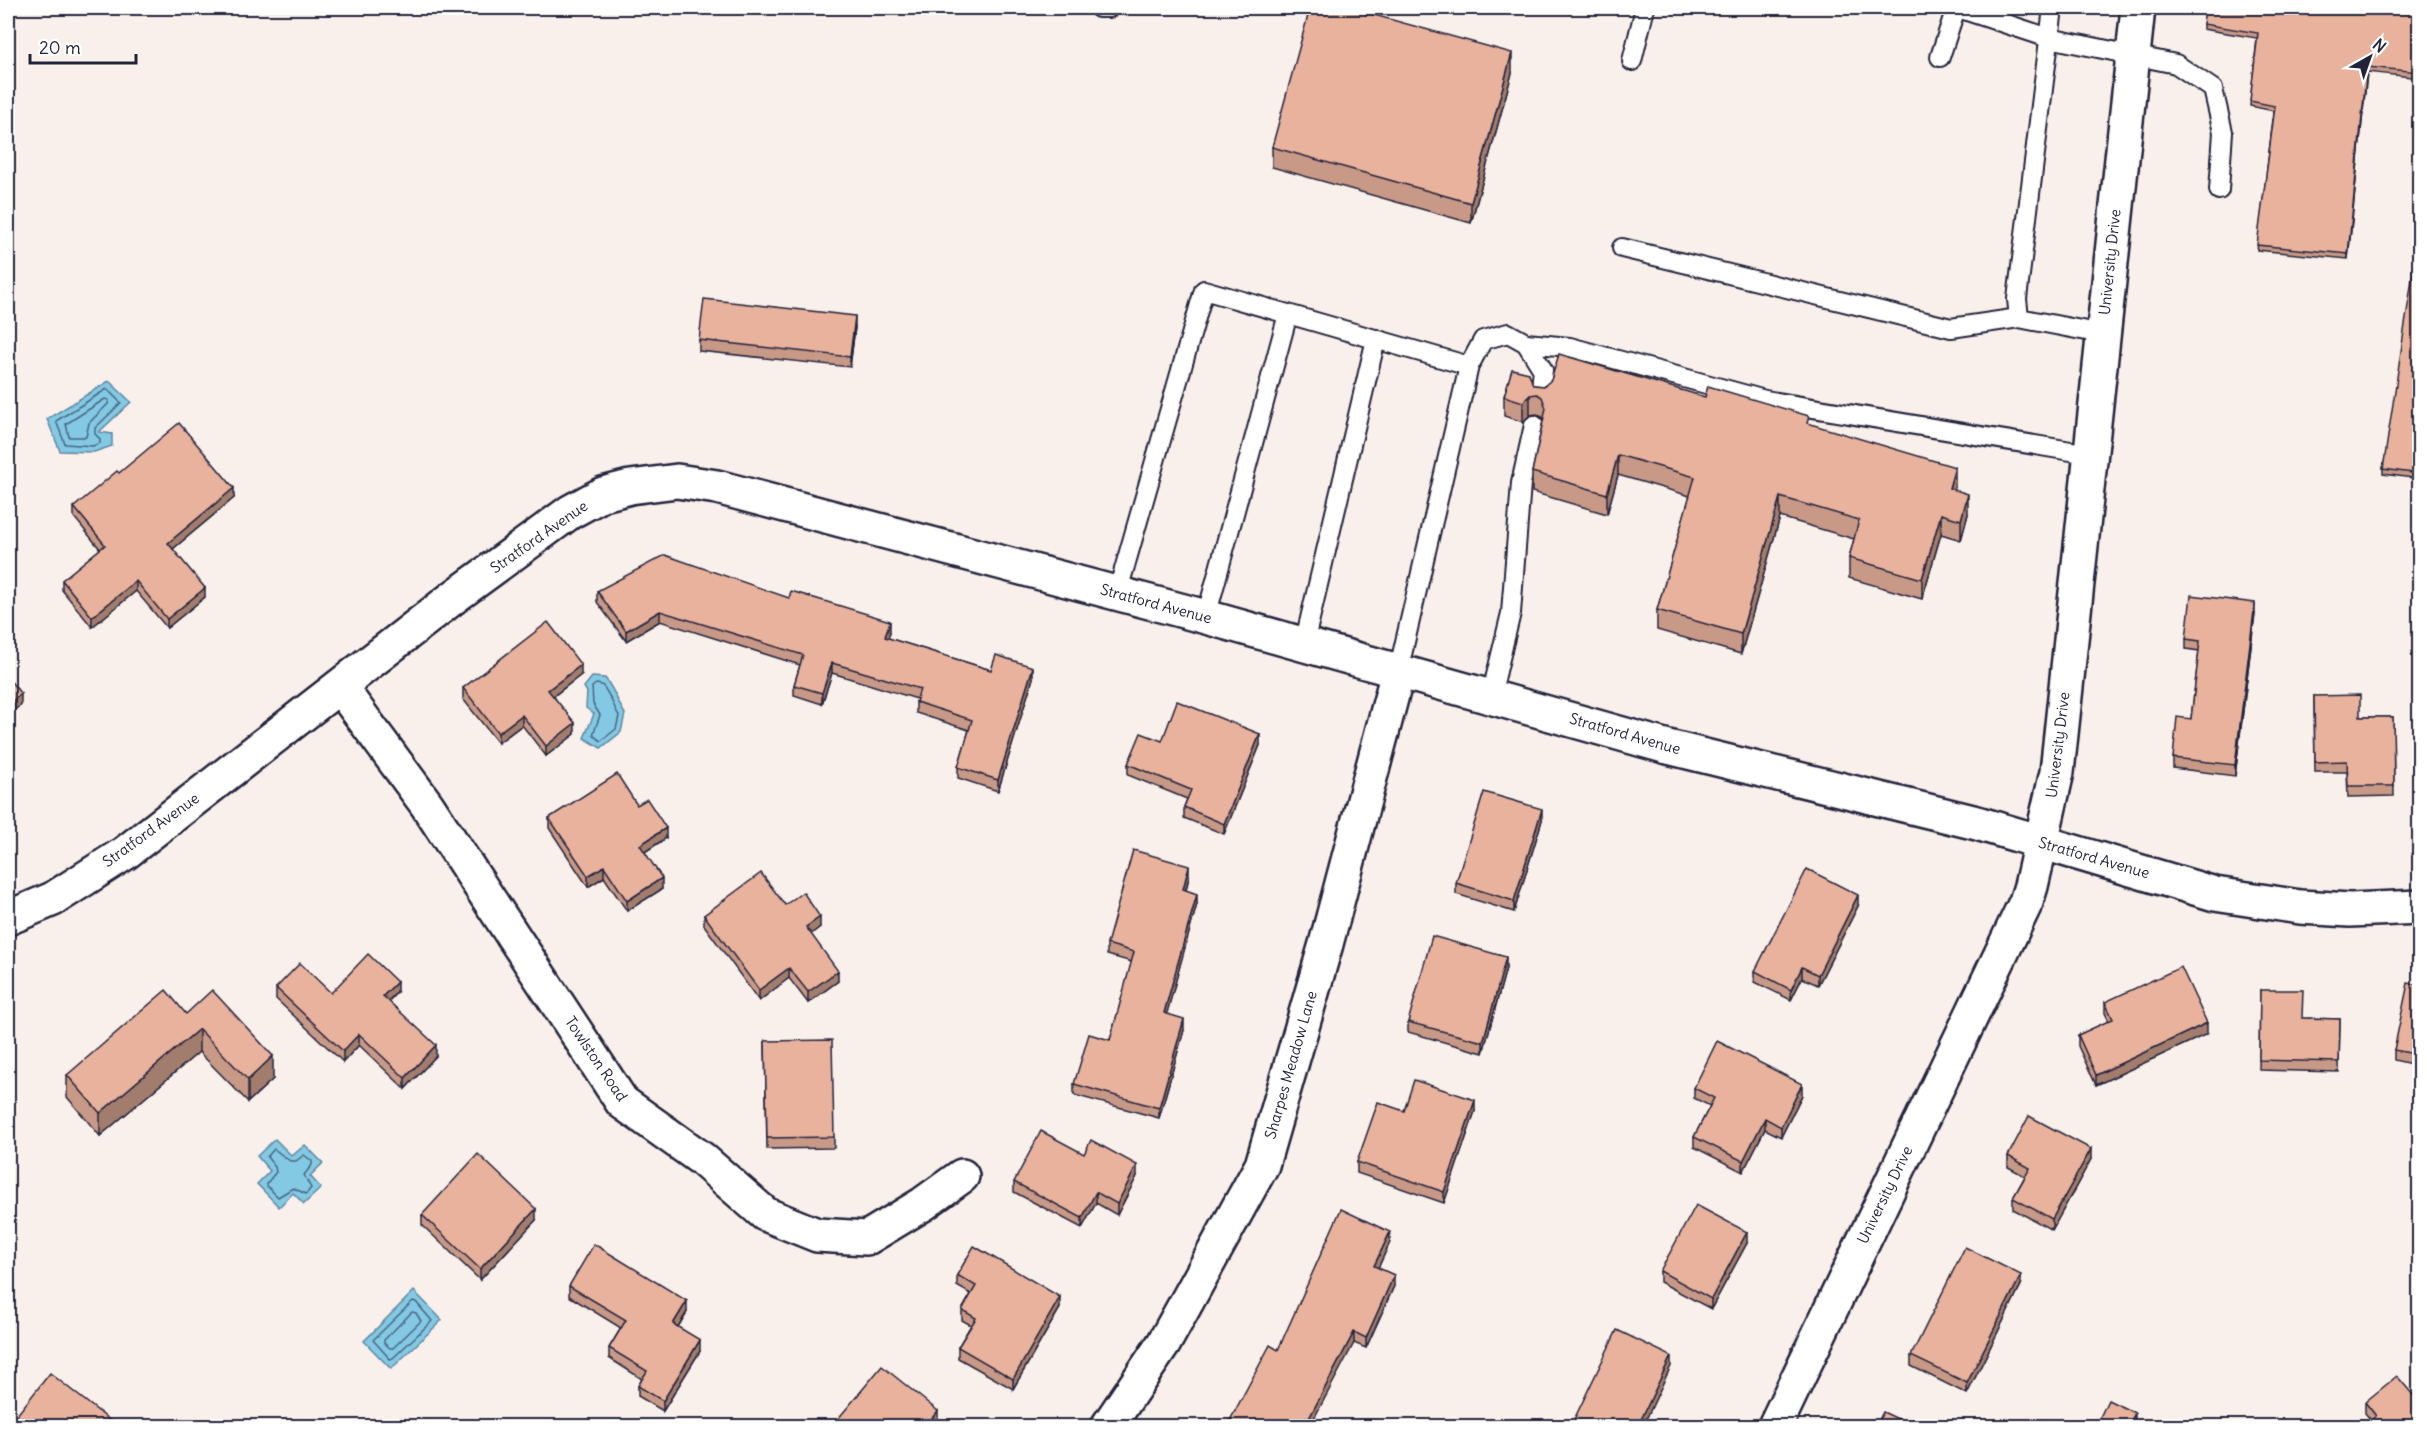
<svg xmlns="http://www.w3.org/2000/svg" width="2427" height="1434" viewBox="0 0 2427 1434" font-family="Delius,sans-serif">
<rect width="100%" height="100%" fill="#faf0eb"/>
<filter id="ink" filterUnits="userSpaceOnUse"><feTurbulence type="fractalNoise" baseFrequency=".0167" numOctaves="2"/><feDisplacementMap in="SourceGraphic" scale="12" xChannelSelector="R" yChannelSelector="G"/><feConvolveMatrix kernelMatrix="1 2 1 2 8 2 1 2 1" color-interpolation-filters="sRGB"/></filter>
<g filter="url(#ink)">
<g fill="#83c9e4" stroke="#5c86a0" stroke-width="1.5">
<path d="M109,381L131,402L99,432L112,434V446L94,452L60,451L47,419Z"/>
<path d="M592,677L605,678C615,691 617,701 625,714L621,732L601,748L584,738L594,714L586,708L587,692L584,687Z"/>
<path d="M275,1139L292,1156L305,1145L323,1163L310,1176L321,1188L304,1204L293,1193L279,1207L257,1184L270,1171L257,1156Z"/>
<path d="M414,1291L442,1320L391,1369L364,1341Z"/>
</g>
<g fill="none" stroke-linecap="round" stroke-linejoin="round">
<g stroke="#49657f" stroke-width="1.5">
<path d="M107,389L121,403L95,428V434L100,439V443L93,446L65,444L56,421Z"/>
<path d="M105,399L109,400V403L89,423L86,437H69L66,424Z"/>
<path d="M596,684L602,685C610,694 613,705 619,716L616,729L601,741L593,735L600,715L593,704L592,687Z"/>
<path d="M274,1149L290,1161H296L304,1155L312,1161V1165L304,1175L311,1188L306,1194L293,1188L278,1197L267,1186V1183L276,1172L275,1167L267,1157Z"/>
<path d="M413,1301L416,1302L432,1321L393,1358L390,1359L373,1340Z"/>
<path d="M412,1312L416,1313L421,1321L393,1348H390L384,1343V1340Z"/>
</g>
<g stroke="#22223b" stroke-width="22">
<g id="lane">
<path d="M1099,8H1109"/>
<path d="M1958,8L2049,38L2176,64L2213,89L2223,132L2219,190"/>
<path d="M2053,8L2017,299L2019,318L2102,334"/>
<path d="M1940,57L1956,8"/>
<path d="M1632,61L1645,8"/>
<path d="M1622,248L1951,328L2019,318"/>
<path d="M1526,343L1570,347L1765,400L2089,454"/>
<path d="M1117,594L1204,290L1469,366"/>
<path d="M1206,617L1288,314"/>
<path d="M1304,644L1376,339"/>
<path d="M1398,672L1469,366L1483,340L1508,333L1526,343L1543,370L1540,396"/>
<path d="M1491,696L1511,613L1521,483L1534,425"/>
</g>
</g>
<g stroke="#22223b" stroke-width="38">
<g id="street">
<path d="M340,687L427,805L622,1102L702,1159L765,1214L817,1235L867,1238L923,1204L962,1176"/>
<path d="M8,918L53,899L125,853L454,597L570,512L603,494L630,487L677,481L717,487L1206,617L1668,747L1977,823L2215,894L2300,907L2350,910L2420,907"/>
<path d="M1108,1426L1164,1343L1262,1165L1326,944L1398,672"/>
</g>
</g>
<g stroke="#22223b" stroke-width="38">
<path id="secondary" d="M1775,1426L2026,902L2031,886L2057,772L2138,8"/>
</g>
<use href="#lane" stroke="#fff" stroke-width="18"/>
<use href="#street" stroke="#fff" stroke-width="33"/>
<use href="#secondary" stroke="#fff" stroke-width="33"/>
</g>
<g fill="#c89987" stroke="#22223b" stroke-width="1.5">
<path d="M2420,8V78L2367,72L2348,259L2257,250L2274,111L2250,106L2257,38L2203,29V24Z"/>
<path d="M1512,73L1471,223L1272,167V147Z"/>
<path d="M2420,267V479L2383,474V469Z"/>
<path d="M855,327L850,367L699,351V340Z"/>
<path d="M1533,385L1544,386L1705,397L1809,424L1955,487L1954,490L1968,514L1961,540L1941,534L1922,599L1849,578V558L1854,539L1780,517L1741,654L1657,630V610L1690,496L1618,475L1607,514L1532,492V472L1543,421L1542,417L1537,414L1530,415L1523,422L1504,416V396Z"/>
<path d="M119,473L234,498L173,549L205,597L167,628L136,591L92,627L62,590V580L100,549L74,517V507Z"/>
<path d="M597,591L789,598L890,632L888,638L991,670L1033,678L998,791L958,778V767L969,730L916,713V702L917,699L832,673L822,704L794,695V685L800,665L660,621L626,641L597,602Z"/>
<path d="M2255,613L2235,776L2173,768V758L2191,719L2199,651L2186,649V639Z"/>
<path d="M581,675L554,696L575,734L546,756L522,725L498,743L463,699V688Z"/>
<path d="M2314,696L2360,717H2393L2394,796L2348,797L2347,772H2315Z"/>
<path d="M1162,741L1260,745L1224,834L1184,818V807L1187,799L1128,775V764Z"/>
<path d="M637,805L666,838L645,852L662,889L627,911L604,877L588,887L549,828V818Z"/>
<path d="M1542,820L1514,912L1456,894V883Z"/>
<path d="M1189,877L1186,890L1197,904L1166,1014L1184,1030L1159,1118L1074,1095V1084L1110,1040L1132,962L1107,955V944Z"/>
<path d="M785,905L820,927L811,934L838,981L808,1003L789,978L759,1001L704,925V915Z"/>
<path d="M1858,906L1818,985L1802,978L1791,1000L1755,982V971Z"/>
<path d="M1506,968L1483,1053L1408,1032V1022Z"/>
<path d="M2420,985V1066L2394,1060V1050Z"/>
<path d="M276,988L331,993L397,992L389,1001L436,1056L405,1089L359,1045L343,1062L276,999Z"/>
<path d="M2260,990L2302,1018L2340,1019L2339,1072L2259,1070Z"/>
<path d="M2105,1002L2207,1034L2096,1085L2078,1046V1035L2109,1021L2105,1013Z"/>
<path d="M186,1014L273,1079L248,1102L199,1052L100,1136L67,1097V1075Z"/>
<path d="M765,1041L834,1137V1148L767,1149Z"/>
<path d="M1694,1088L1802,1095L1781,1137L1765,1129L1743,1172L1694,1147V1137L1710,1106L1694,1098Z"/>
<path d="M1475,1111L1444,1203L1357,1173V1162Z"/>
<path d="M1084,1154L1137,1176L1117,1215L1096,1203L1082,1228L1014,1192V1182Z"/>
<path d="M2008,1156L2091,1159L2052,1230L2013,1209V1198L2025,1176L2008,1167Z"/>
<path d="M422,1215L536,1220L480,1280L422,1225Z"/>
<path d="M1390,1242L1378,1268L1394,1286L1366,1348L1354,1343L1278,1350Z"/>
<path d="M1747,1243L1711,1309L1660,1282V1271Z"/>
<path d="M957,1275L1060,1308L1013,1389L958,1358V1347L971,1325L962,1320V1310L971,1294L957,1286Z"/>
<path d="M2021,1285L1967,1394L1911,1366V1356Z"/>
<path d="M569,1286L687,1312L678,1327L700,1351L663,1411L638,1396V1386L642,1379L609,1358V1348L621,1328L569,1296Z"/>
<path d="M2413,1395L2420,1426L2371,1420L2365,1413V1402Z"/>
<path d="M13,1420L117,1426H13Z"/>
</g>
<g fill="#a27d6e" stroke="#22223b" stroke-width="1.5">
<path d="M1512,53V73L1471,223V203Z"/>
<path d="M2367,67V72L2348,259V254Z"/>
<path d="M855,316V327L850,367V357Z"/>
<path d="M1530,395V415L1523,422V402Z"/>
<path d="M1618,455V475L1607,514V494Z"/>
<path d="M1955,467V487L1949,508V488Z"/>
<path d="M234,488V498L168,553V543Z"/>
<path d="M1968,494V514L1961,540V520Z"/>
<path d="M1780,497V517L1741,654V634Z"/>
<path d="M1941,514V534L1922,599V579Z"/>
<path d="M136,581V591L92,627V617Z"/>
<path d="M205,588V597L167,628V619Z"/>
<path d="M2255,603V613L2235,776V765Z"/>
<path d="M660,611V621L626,641V631Z"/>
<path d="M890,621V632L885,647V637Z"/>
<path d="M832,663V673L822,704V693Z"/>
<path d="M581,665V675L548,700V690Z"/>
<path d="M1033,667V678L998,791V780Z"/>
<path d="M21,694V705L8,715V705Z"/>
<path d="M522,715V725L498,743V733Z"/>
<path d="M575,723V734L546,756V746Z"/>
<path d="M1260,734V745L1224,834V824Z"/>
<path d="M1542,809V820L1514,912V901Z"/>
<path d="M666,828V838L640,855V845Z"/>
<path d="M604,866V877L588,887V876Z"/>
<path d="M1189,866V877L1183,900V889Z"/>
<path d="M662,878V889L627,911V901Z"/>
<path d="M1197,894V904L1164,1024V1013Z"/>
<path d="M1858,895V906L1818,985V975Z"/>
<path d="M820,917V927L806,938V927Z"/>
<path d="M1506,957V968L1483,1053V1042Z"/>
<path d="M1802,967V978L1791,1000V990Z"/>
<path d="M789,968V978L759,1001V990Z"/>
<path d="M838,971V981L808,1003V992Z"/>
<path d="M397,982V992L383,1006V996Z"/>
<path d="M1184,1019V1030L1159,1118V1108Z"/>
<path d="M2207,1023V1034L2096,1085V1075Z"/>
<path d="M199,1029V1052L100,1136V1113Z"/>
<path d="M359,1034V1045L343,1062V1051Z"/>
<path d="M436,1045V1056L405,1089V1078Z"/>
<path d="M273,1056V1079L248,1102V1080Z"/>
<path d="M1802,1084V1095L1781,1137V1127Z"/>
<path d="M1475,1100V1111L1444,1203V1192Z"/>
<path d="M1765,1118V1129L1743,1172V1161Z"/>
<path d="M2091,1149V1159L2052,1230V1219Z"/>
<path d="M1137,1165V1176L1117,1215V1204Z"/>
<path d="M1096,1192V1203L1082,1228V1218Z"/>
<path d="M536,1209V1220L480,1280V1269Z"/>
<path d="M1390,1232V1242L1374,1277V1266Z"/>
<path d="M1747,1232V1243L1711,1309V1299Z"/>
<path d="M1394,1275V1286L1366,1348V1338Z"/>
<path d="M2021,1275V1285L1967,1394V1383Z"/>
<path d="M1060,1297V1308L1013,1389V1379Z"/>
<path d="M687,1301V1312L673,1335V1324Z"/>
<path d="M1354,1332V1343L1310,1426H1305Z"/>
<path d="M700,1340V1351L663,1411V1401Z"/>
<path d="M1671,1356V1366L1643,1426H1638Z"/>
<path d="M938,1411V1421L934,1426H925Z"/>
<path d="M2135,1413V1419L2131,1426H2128Z"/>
</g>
<g fill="#e8b29d" stroke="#22223b" stroke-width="1.5">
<path d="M1310,8H1349L1512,53L1471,203L1272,147Z"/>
<path d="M2205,8H2420V72L2367,67L2348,254L2257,245L2275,106L2250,101L2258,33L2203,24Z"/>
<path d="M2414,266L2420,267V474L2383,469Z"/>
<path d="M704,299L855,316L850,357L699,340Z"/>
<path d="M1559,354L1705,397L1708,386L1809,416L1807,423L1955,467L1949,488L1968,494L1961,520L1941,514L1922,579L1849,558L1859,520L1780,497L1741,634L1657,610L1695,477L1618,455L1607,494L1532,472L1546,408L1542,397L1537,394L1530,395L1523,402L1504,396L1512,369L1529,373L1533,385L1544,386L1551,380Z"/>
<path d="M179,423L234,488L168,543L205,588L167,619L136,581L92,617L62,580L105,545L74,507L117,471L119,473Z"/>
<path d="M665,555L789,598L791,591L890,621L885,637L991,670L996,655L1033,667L998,780L958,767L972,720L916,702L920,689L832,663L822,693L794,685L803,655L660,611L626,631L597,591Z"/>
<path d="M2191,595L2255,603L2235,765L2173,758L2177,717L2191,719L2200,641L2186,639Z"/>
<path d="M548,622L581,665L548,690L575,723L546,746L522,715L498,733L463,688Z"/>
<path d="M8,678L21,694L8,705Z"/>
<path d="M2360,695V717H2393L2394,786H2348L2347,761L2315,762L2314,696Z"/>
<path d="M1177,701L1260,734L1224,824L1184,807L1191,790L1128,764L1141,733L1162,741Z"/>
<path d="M617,774L637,805L647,799L666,828L640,845L662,878L627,901L604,866L588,876L549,818Z"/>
<path d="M1484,792L1542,809L1514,901L1456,883Z"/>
<path d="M1133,850L1189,866L1183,889L1197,894L1164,1013L1184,1019L1159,1108L1074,1084L1089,1034L1110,1040L1134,952L1107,944Z"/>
<path d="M1807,869L1858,895L1818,975L1802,967L1791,990L1755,971Z"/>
<path d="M761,873L785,905L803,892L820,917L806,927L838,971L808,992L789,968L759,990L704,915Z"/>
<path d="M1432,936L1506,957L1483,1042L1408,1022Z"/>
<path d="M368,954L397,982L383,996L436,1045L405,1078L359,1034L343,1051L276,988L300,963L331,993Z"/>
<path d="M2181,967L2207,1023L2096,1075L2078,1035L2113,1019L2105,1002Z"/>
<path d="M2408,983L2420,985V1055L2394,1050Z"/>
<path d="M166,990L186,1014L212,990L273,1056L248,1080L199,1029L100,1113L67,1075Z"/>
<path d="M2260,990H2303L2302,1018L2340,1019L2339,1062L2259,1060Z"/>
<path d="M832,1040L834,1137L767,1138L765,1041Z"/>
<path d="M1717,1041L1802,1084L1781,1127L1765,1118L1743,1161L1694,1137L1714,1098L1694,1088Z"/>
<path d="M1414,1080L1475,1100L1444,1192L1357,1162L1378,1102L1404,1111Z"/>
<path d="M2029,1116L2091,1149L2052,1219L2013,1198L2030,1168L2008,1156Z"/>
<path d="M1041,1131L1084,1154L1091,1140L1137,1165L1117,1204L1096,1192L1082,1218L1014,1182Z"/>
<path d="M478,1154L536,1209L480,1269L422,1215Z"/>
<path d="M1696,1205L1747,1232L1711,1299L1660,1271Z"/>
<path d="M1341,1209L1390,1232L1374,1266L1394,1275L1366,1338L1354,1332L1305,1426H1227L1270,1345L1278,1350Z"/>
<path d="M594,1244L687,1301L673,1324L700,1340L663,1401L638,1386L647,1371L609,1348L626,1320L569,1286Z"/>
<path d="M974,1246L1060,1297L1013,1379L958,1347L976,1318L962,1310L976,1286L957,1275Z"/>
<path d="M1965,1247L2021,1275L1967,1383L1911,1356Z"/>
<path d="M1617,1330L1671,1356L1638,1426H1571Z"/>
<path d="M882,1366L938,1411L925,1426H832Z"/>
<path d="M50,1373L117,1426H21L13,1420Z"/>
<path d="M2397,1376L2413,1395L2420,1389V1426H2364L2376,1416L2365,1402Z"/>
<path d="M2108,1400L2135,1413L2128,1426H2096Z"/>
<path d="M1883,1412L1913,1426H1876Z"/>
</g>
</g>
<g text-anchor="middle" stroke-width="5" stroke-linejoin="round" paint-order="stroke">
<g font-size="15" fill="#22223b" stroke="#fff">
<text transform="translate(2110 262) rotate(-84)" y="5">University Drive</text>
<text transform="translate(539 537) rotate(-35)" y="5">Stratford Avenue</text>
<text transform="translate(1156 604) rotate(15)" y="5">Stratford Avenue</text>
<text transform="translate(1625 734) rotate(16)" y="5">Stratford Avenue</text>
<text transform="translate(2058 745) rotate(-83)" y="5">University Drive</text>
<text transform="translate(151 830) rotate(-36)" y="5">Stratford Avenue</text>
<text transform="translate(2094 858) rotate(16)" y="5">Stratford Avenue</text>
<text transform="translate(596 1059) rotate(56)" y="5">Towlston Road</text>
<text transform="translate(1291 1065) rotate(-74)" y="5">Sharpes Meadow Lane</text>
<text transform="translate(1885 1195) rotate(-64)" y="5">University Drive</text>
</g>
</g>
<rect width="2427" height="1434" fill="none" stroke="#fff" stroke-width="30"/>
<rect x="15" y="15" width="2397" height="1404" fill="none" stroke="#22223b" stroke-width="2" filter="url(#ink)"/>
<g transform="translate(2370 57) rotate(40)" stroke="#ffffff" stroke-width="4.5" paint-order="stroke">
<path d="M0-4.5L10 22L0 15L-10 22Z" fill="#22223b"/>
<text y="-9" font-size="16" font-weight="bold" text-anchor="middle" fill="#22223b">N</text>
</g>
<path d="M30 54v9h106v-9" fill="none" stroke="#22223b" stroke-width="3"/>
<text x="39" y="54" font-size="18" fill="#22223b" stroke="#ffffff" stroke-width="4.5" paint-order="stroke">20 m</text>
</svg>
